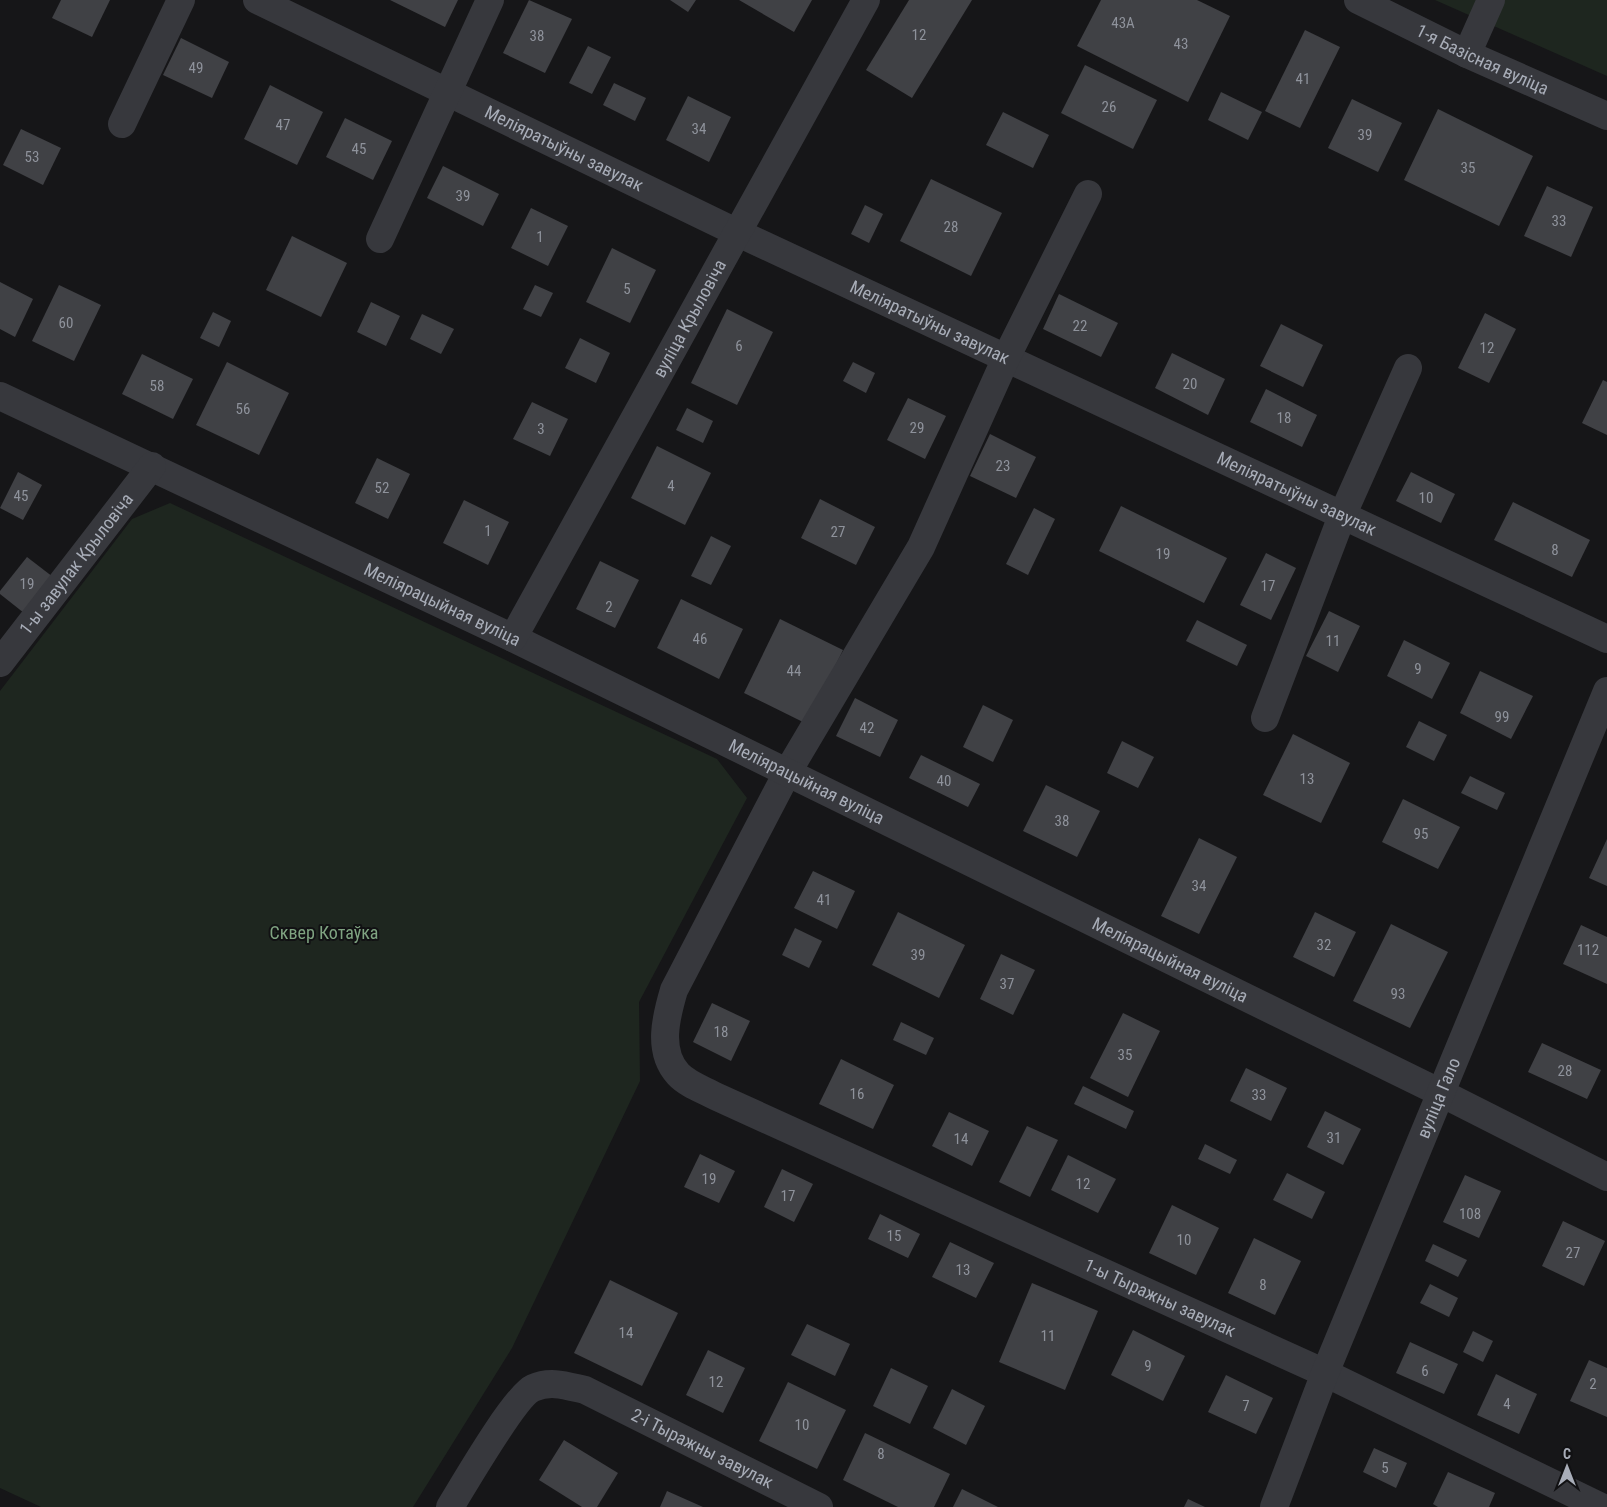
<svg xmlns="http://www.w3.org/2000/svg" width="1607" height="1507" viewBox="0 0 1607 1507" font-family="'Roboto Condensed',sans-serif">
<rect width="100%" height="100%" fill="#161618"/>
<g fill="#1e261f">
<path d="M1435,0H1607V76Z"/>
<path d="M170,503L717,759L747,798L639,1002L640,1081L512,1348L413,1507H41L0,1488V691L132,519Z"/>
</g>
<g fill="#404145">
<path d="M61,0H110L92,37L52,18Z"/>
<path d="M390,0H458L445,27Z"/>
<path d="M529,0L572,19L545,73L503,53Z"/>
<path d="M670,0H696L688,12Z"/>
<path d="M739,0H812L794,32Z"/>
<path d="M909,0H972L912,98L866,70Z"/>
<path d="M1101,0H1197L1230,16L1188,102L1077,46Z"/>
<path d="M1305,30L1340,47L1300,128L1265,111Z"/>
<path d="M181,38L229,62L212,98L163,75Z"/>
<path d="M588,46L611,57L592,94L569,83Z"/>
<path d="M1085,65L1157,100L1133,149L1061,113Z"/>
<path d="M614,83L646,98L635,121L603,105Z"/>
<path d="M270,85L323,112L297,165L244,139Z"/>
<path d="M1221,92L1262,112L1248,140L1208,120Z"/>
<path d="M688,96L731,117L709,162L666,140Z"/>
<path d="M1352,99L1402,123L1378,172L1328,148Z"/>
<path d="M1438,109L1533,156L1499,226L1404,180Z"/>
<path d="M1003,112L1049,135L1033,168L986,145Z"/>
<path d="M345,118L392,141L373,180L326,157Z"/>
<path d="M21,129L61,148L43,185L3,165Z"/>
<path d="M443,166L499,194L483,226L427,198Z"/>
<path d="M931,179L1002,213L971,276L900,241Z"/>
<path d="M1547,186L1593,207L1571,257L1524,236Z"/>
<path d="M865,205L883,214L869,243L851,234Z"/>
<path d="M531,208L568,226L548,266L511,248Z"/>
<path d="M292,236L347,263L321,317L266,290Z"/>
<path d="M612,248L656,270L630,323L586,302Z"/>
<path d="M0,282L33,299L15,337L0,329Z"/>
<path d="M59,285L101,305L74,361L32,341Z"/>
<path d="M535,285L553,293L541,317L523,309Z"/>
<path d="M1059,294L1118,323L1101,357L1043,329Z"/>
<path d="M371,302L400,316L386,346L357,332Z"/>
<path d="M727,309L773,332L737,405L691,383Z"/>
<path d="M213,312L231,321L219,347L200,338Z"/>
<path d="M1485,313L1516,329L1489,383L1458,368Z"/>
<path d="M422,314L454,329L441,354L410,339Z"/>
<path d="M1281,324L1323,345L1303,387L1260,366Z"/>
<path d="M580,338L610,353L596,383L565,368Z"/>
<path d="M1172,353L1225,379L1208,415L1155,388Z"/>
<path d="M142,354L193,379L173,419L122,394Z"/>
<path d="M227,362L289,393L259,455L196,425Z"/>
<path d="M853,362L875,373L866,393L843,381Z"/>
<path d="M1603,380L1607,382V435L1582,423Z"/>
<path d="M1266,389L1317,415L1302,447L1250,422Z"/>
<path d="M908,398L946,416L925,459L887,440Z"/>
<path d="M532,402L568,419L550,456L513,439Z"/>
<path d="M687,408L713,421L703,443L676,430Z"/>
<path d="M990,434L1036,457L1016,498L970,476Z"/>
<path d="M657,446L711,473L685,525L631,498Z"/>
<path d="M377,458L410,474L388,519L355,503Z"/>
<path d="M18,472L42,485L23,520L0,508Z"/>
<path d="M1411,472L1455,494L1441,523L1396,501Z"/>
<path d="M820,499L875,527L856,565L801,538Z"/>
<path d="M464,500L509,522L488,565L443,543Z"/>
<path d="M1513,502L1590,540L1572,577L1494,540Z"/>
<path d="M1121,506L1227,558L1204,603L1099,551Z"/>
<path d="M1034,508L1055,519L1028,575L1006,564Z"/>
<path d="M711,536L731,546L711,585L691,576Z"/>
<path d="M1266,553L1296,568L1271,620L1240,605Z"/>
<path d="M27,557L53,577L24,613L0,594V591Z"/>
<path d="M600,561L639,580L615,628L576,609Z"/>
<path d="M681,599L743,629L719,679L657,648Z"/>
<path d="M1329,611L1360,626L1338,672L1306,656Z"/>
<path d="M780,619L843,650L807,724L744,693Z"/>
<path d="M1197,620L1247,645L1237,666L1186,641Z"/>
<path d="M1404,640L1450,663L1432,699L1387,676Z"/>
<path d="M1480,671L1533,696L1511,739L1460,713Z"/>
<path d="M855,698L898,720L880,757L836,736Z"/>
<path d="M983,705L1013,720L993,762L963,747Z"/>
<path d="M1419,721L1447,735L1434,761L1406,747Z"/>
<path d="M1293,734L1350,763L1321,823L1263,795Z"/>
<path d="M1122,741L1154,757L1138,788L1107,773Z"/>
<path d="M921,755L980,784L968,807L909,778Z"/>
<path d="M1470,776L1505,793L1497,810L1461,793Z"/>
<path d="M1046,785L1100,811L1077,857L1023,831Z"/>
<path d="M1403,799L1460,827L1438,869L1382,842Z"/>
<path d="M1199,838L1237,857L1199,934L1161,916Z"/>
<path d="M1607,839V886L1589,878Z"/>
<path d="M813,871L855,891L837,929L794,908Z"/>
<path d="M898,912L965,945L939,998L872,965Z"/>
<path d="M1315,912L1356,932L1334,977L1293,957Z"/>
<path d="M1391,924L1448,952L1410,1028L1353,1001Z"/>
<path d="M1581,925L1607,937V984L1563,964Z"/>
<path d="M795,928L822,941L809,968L782,955Z"/>
<path d="M1001,954L1035,970L1013,1015L980,999Z"/>
<path d="M712,1003L750,1021L731,1061L693,1042Z"/>
<path d="M1123,1013L1160,1031L1128,1097L1090,1078Z"/>
<path d="M901,1022L934,1038L926,1055L893,1040Z"/>
<path d="M1542,1043L1601,1070L1587,1099L1528,1072Z"/>
<path d="M841,1059L894,1085L873,1129L819,1104Z"/>
<path d="M1246,1068L1287,1088L1271,1121L1230,1101Z"/>
<path d="M1083,1086L1134,1111L1126,1129L1074,1104Z"/>
<path d="M1325,1111L1361,1129L1343,1165L1307,1147Z"/>
<path d="M949,1112L989,1131L972,1166L932,1146Z"/>
<path d="M1027,1126L1058,1140L1030,1197L999,1182Z"/>
<path d="M1205,1144L1237,1160L1230,1174L1198,1159Z"/>
<path d="M700,1154L735,1171L719,1203L684,1187Z"/>
<path d="M1068,1155L1116,1179L1098,1213L1051,1190Z"/>
<path d="M782,1169L813,1184L794,1222L764,1207Z"/>
<path d="M1287,1173L1325,1192L1312,1219L1273,1200Z"/>
<path d="M1465,1175L1501,1191L1479,1238L1443,1222Z"/>
<path d="M1172,1205L1219,1228L1196,1275L1149,1253Z"/>
<path d="M880,1214L920,1234L908,1258L868,1239Z"/>
<path d="M1563,1221L1605,1241L1584,1286L1542,1266Z"/>
<path d="M1254,1238L1301,1261L1275,1315L1228,1293Z"/>
<path d="M950,1242L994,1263L976,1298L932,1277Z"/>
<path d="M1433,1244L1467,1260L1458,1277L1425,1261Z"/>
<path d="M610,1280L678,1313L642,1386L574,1353Z"/>
<path d="M1032,1283L1098,1311L1065,1390L999,1362Z"/>
<path d="M1430,1284L1458,1298L1449,1317L1420,1303Z"/>
<path d="M807,1324L850,1344L835,1376L791,1355Z"/>
<path d="M1133,1330L1185,1356L1163,1401L1111,1375Z"/>
<path d="M1473,1331L1493,1341L1483,1362L1463,1352Z"/>
<path d="M1410,1342L1458,1364L1444,1394L1396,1373Z"/>
<path d="M708,1350L745,1368L723,1413L686,1395Z"/>
<path d="M1589,1360L1607,1368V1417L1570,1401Z"/>
<path d="M891,1368L928,1386L910,1424L873,1406Z"/>
<path d="M1496,1374L1537,1394L1519,1434L1477,1415Z"/>
<path d="M1226,1375L1273,1398L1256,1434L1208,1412Z"/>
<path d="M788,1382L846,1410L817,1469L759,1441Z"/>
<path d="M952,1389L985,1406L966,1445L933,1428Z"/>
<path d="M865,1433L950,1474L934,1507H898L843,1480Z"/>
<path d="M564,1440L618,1473L597,1507H582L539,1480Z"/>
<path d="M1374,1448L1407,1463L1396,1488L1363,1472Z"/>
<path d="M1448,1472L1495,1493L1489,1507H1438L1433,1504Z"/>
<path d="M962,1489L998,1507H953Z"/>
<path d="M667,1491L703,1507H660Z"/>
<path d="M1188,1499L1205,1507H1184Z"/>
</g>
<g fill="none" stroke-linecap="round" stroke-linejoin="round">
<g stroke="#37383d" stroke-width="28">
<path id="s1" d="M257,0L736,232L1607,639"/>
<path id="s2" d="M1358,0L1467,54L1607,116"/>
<path d="M1467,54L1491,0"/>
<path d="M122,124L181,0"/>
<path id="s3" d="M1088,194L1006,358L921,547L787,773L674,990C666,1017 657,1051 678,1074C687,1084 704,1090 715,1096L1325,1373L1601,1507"/>
<path d="M380,239L490,0"/>
<path id="s4" d="M0,396L513,638L1441,1093L1607,1177"/>
<path id="s5" d="M513,638L866,0"/>
<path id="s6" d="M0,663L152,466"/>
<path d="M1265,718L1342,516L1408,368"/>
<path id="s7" d="M450,1507C463,1486 515,1396 533,1388C551,1380 567,1386 585,1390L819,1507"/>
<path id="s8" d="M1274,1507L1325,1373L1607,691"/>
</g>
</g>
<g text-anchor="middle" stroke-width="4" stroke-linejoin="round" paint-order="stroke">
<g font-size="15" fill="#8e929b">
<text x="1123" y="28">43А</text>
<text x="919" y="40">12</text>
<text x="537" y="41">38</text>
<text x="1181" y="49">43</text>
<text x="196" y="73">49</text>
<text x="1303" y="84">41</text>
<text x="1109" y="112">26</text>
<text x="283" y="130">47</text>
<text x="699" y="134">34</text>
<text x="1365" y="140">39</text>
<text x="359" y="154">45</text>
<text x="32" y="162">53</text>
<text x="1468" y="173">35</text>
<text x="463" y="201">39</text>
<text x="1559" y="226">33</text>
<text x="951" y="232">28</text>
<text x="540" y="242">1</text>
<text x="627" y="294">5</text>
<text x="66" y="328">60</text>
<text x="1080" y="331">22</text>
<text x="739" y="351">6</text>
<text x="1487" y="353">12</text>
<text x="1190" y="389">20</text>
<text x="157" y="391">58</text>
<text x="243" y="414">56</text>
<text x="1284" y="423">18</text>
<text x="917" y="433">29</text>
<text x="541" y="434">3</text>
<text x="1003" y="471">23</text>
<text x="671" y="491">4</text>
<text x="382" y="493">52</text>
<text x="21" y="501">45</text>
<text x="1426" y="503">10</text>
<text x="488" y="536">1</text>
<text x="838" y="537">27</text>
<text x="1555" y="555">8</text>
<text x="1163" y="559">19</text>
<text x="27" y="589">19</text>
<text x="1268" y="591">17</text>
<text x="609" y="612">2</text>
<text x="700" y="644">46</text>
<text x="1333" y="646">11</text>
<text x="1418" y="674">9</text>
<text x="794" y="676">44</text>
<text x="1502" y="722">99</text>
<text x="867" y="733">42</text>
<text x="1307" y="784">13</text>
<text x="944" y="786">40</text>
<text x="1062" y="826">38</text>
<text x="1421" y="839">95</text>
<text x="1199" y="891">34</text>
<text x="824" y="905">41</text>
<text x="1324" y="950">32</text>
<text x="1588" y="955">112</text>
<text x="918" y="960">39</text>
<text x="1007" y="989">37</text>
<text x="1398" y="999">93</text>
<text x="721" y="1037">18</text>
<text x="1125" y="1060">35</text>
<text x="1565" y="1076">28</text>
<text x="857" y="1099">16</text>
<text x="1259" y="1100">33</text>
<text x="1334" y="1143">31</text>
<text x="961" y="1144">14</text>
<text x="709" y="1184">19</text>
<text x="1083" y="1189">12</text>
<text x="788" y="1201">17</text>
<text x="1470" y="1219">108</text>
<text x="894" y="1241">15</text>
<text x="1184" y="1245">10</text>
<text x="1573" y="1258">27</text>
<text x="963" y="1275">13</text>
<text x="1263" y="1290">8</text>
<text x="626" y="1338">14</text>
<text x="1048" y="1341">11</text>
<text x="1148" y="1371">9</text>
<text x="1425" y="1376">6</text>
<text x="716" y="1387">12</text>
<text x="1593" y="1389">2</text>
<text x="1507" y="1409">4</text>
<text x="1246" y="1411">7</text>
<text x="802" y="1430">10</text>
<text x="881" y="1459">8</text>
<text x="1385" y="1473">5</text>
</g>
<g font-size="18" fill="#a8adb8" stroke="#111113">
<text dy="6" stroke="none"><textPath href="#s2" startOffset="138">1-я Базісная вуліца</textPath></text>
<text dy="6" stroke="none"><textPath href="#s1" startOffset="341">Меліяратыўны завулак</textPath></text>
<text dy="6" stroke="none"><textPath href="#s5" startOffset="365">вуліца Крыловіча</textPath></text>
<text dy="6" stroke="none"><textPath href="#s1" startOffset="746">Меліяратыўны завулак</textPath></text>
<text dy="6" stroke="none"><textPath href="#s1" startOffset="1151">Меліяратыўны завулак</textPath></text>
<text dy="6" stroke="none"><textPath href="#s6" startOffset="125">1-ы завулак Крыловіча</textPath></text>
<text dy="6" stroke="none"><textPath href="#s4" startOffset="489">Меліярацыйная вуліца</textPath></text>
<text dy="6" stroke="none"><textPath href="#s4" startOffset="894">Меліярацыйная вуліца</textPath></text>
<text dy="6" stroke="none"><textPath href="#s4" startOffset="1299">Меліярацыйная вуліца</textPath></text>
<text dy="6" stroke="none"><textPath href="#s8" startOffset="441">вуліца Гало</textPath></text>
<text dy="6" stroke="none"><textPath href="#s3" startOffset="1518">1-ы Тыражны завулак</textPath></text>
<text dy="6" stroke="none"><textPath href="#s7" startOffset="330">2-і Тыражны завулак</textPath></text>
</g>
<g font-size="18" fill="#7fa381" stroke="#111113">
<text x="324" y="939">Сквер Котаўка</text>
</g>
</g>
<g transform="translate(1567 1467)" stroke="#111113" stroke-width="4" paint-order="stroke">
<path d="M0-4L9 19L0 12L-9 19Z" fill="#a8adb8"/>
<text y="-8" font-size="14" font-weight="bold" text-anchor="middle" fill="#a8adb8">С</text>
</g>
</svg>
